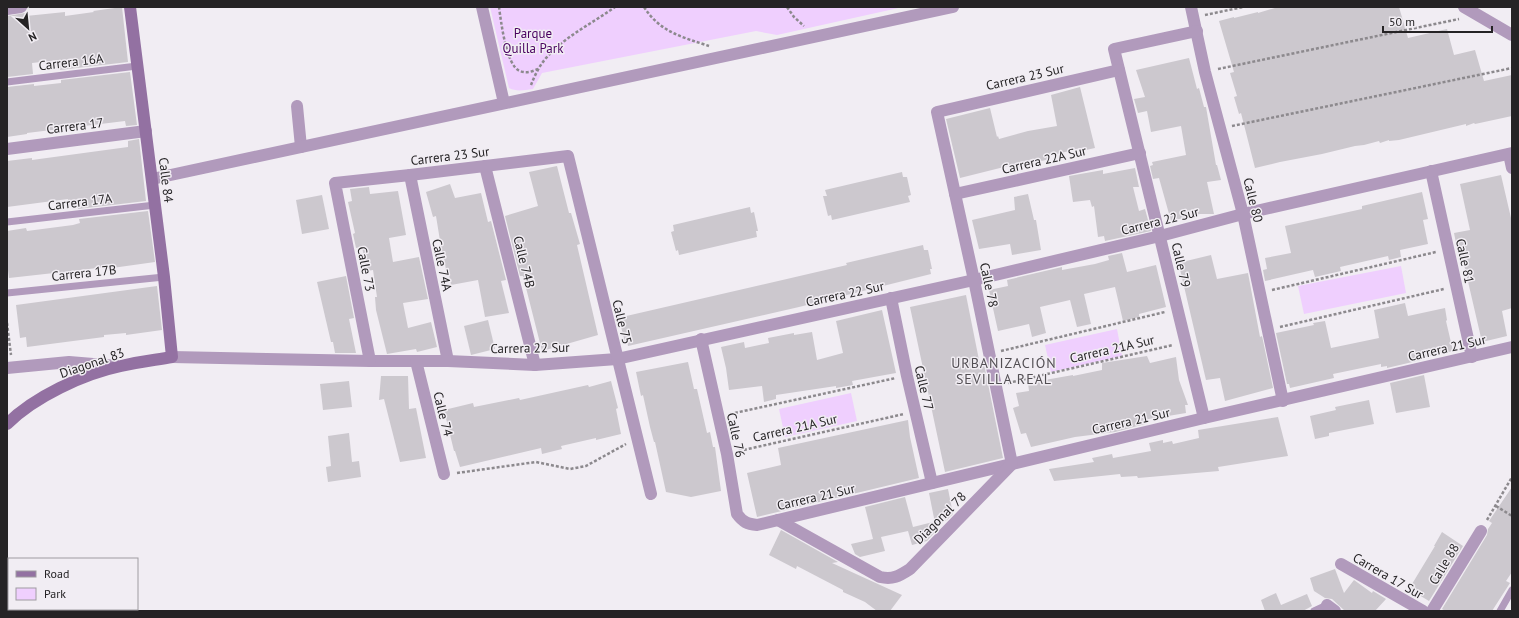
<svg xmlns="http://www.w3.org/2000/svg" width="1519" height="618" font-family="'PT Sans',sans-serif">
	<rect width="100%" height="100%" fill="#f1edf3"/>
	<g fill="#efcffe">
		<path d="M490 7H903L777 35 756 31 542 73 533 89C524 90 517 92 509 88Z"/>
		<path d="M1401 266 1406 293 1304 314 1298 286Z"/>
		<path d="M1117 329 1122 356 1051 372 1045 345Z"/>
		<path d="M851 393 857 421 785 437 779 409Z"/>
	</g>
	<g fill="#ccc8ce">
		<path d="M122 7 128 62 60 70 58 60 32 63 33 74 7 77V16L25 13 26 16 65 12V16L94 12 93 11Z"/>
		<path d="M1278 7H1399L1408 38 1447 29 1454 55 1475 50 1484 81 1512 75V116L1475 124 1474 123 1466 126V124L1399 140 1389 141V140L1380 143 1379 141 1364 145 1355 146 1322 154 1280 162 1255 168 1241 113 1239 114 1234 97 1237 96 1230 73 1234 72 1219 21 1234 17V18L1258 12V13Z"/>
		<path d="M1189 58 1197 89 1199 88 1204 107H1206L1216 165H1217L1221 180 1207 182 1214 214H1200L1171 221 1159 178 1153 179 1150 166 1153 165 1152 162 1186 155 1181 126 1151 132 1147 111 1138 113 1134 99 1145 97 1136 70Z"/>
		<path d="M130 72 137 125 126 126 125 121 27 133V134L7 137V87L34 84V86L61 83V80Z"/>
		<path d="M1080 87 1095 148 1081 151 1080 148 1050 156V159L1037 162 1036 159 960 178 946 119 990 108 997 137 998 136 999 139 1028 131 1057 126 1051 95Z"/>
		<path d="M139 139 146 201 78 209 76 200 68 201V199L7 207V161L32 158V160L128 147V141Z"/>
		<path d="M557 166 569 213H571L580 244 577 245 598 335 542 351 523 276H520L505 216 538 206 529 172Z"/>
		<path d="M1135 168 1139 187H1133L1139 211 1145 209 1151 231 1105 241 1104 236 1098 237 1094 206 1092 207 1090 200 1073 202 1069 176 1103 170V174Z"/>
		<path d="M902 172 903 177H907L911 195 908 196 910 202 832 220 831 215 828 216 823 196H827L825 190Z"/>
		<path d="M1501 175 1511 218H1512V308L1502 311 1507 336 1482 342 1460 247 1457 248 1454 233 1470 230 1460 184Z"/>
		<path d="M450 184 455 198 481 193 488 222 491 221 506 280 501 281 509 313 485 317 478 280 451 285 448 269 446 270 444 258 443 259 436 216 433 217 426 192Z"/>
		<path d="M369 187 370 194 398 191 406 235 389 238 393 262 419 257 428 299 403 303 408 328 431 322 437 347 417 352 416 349 387 354 376 310 375 297H377L373 270 367 271 362 247 356 248 353 234 355 233 348 202 352 201 350 189Z"/>
		<path d="M1422 192 1428 219 1423 220 1428 244 1400 250 1401 257 1389 260 1388 256 1340 267 1341 271 1315 277 1313 270 1265 281 1263 270 1267 269 1265 258 1291 253 1285 226 1362 209V206Z"/>
		<path d="M1028 194 1034 220H1036L1041 250 1012 255 1010 244 979 249 972 220 1015 210 1014 197Z"/>
		<path d="M322 195 329 229 302 234 296 200Z"/>
		<path d="M750 207 751 213 754 212 758 231H756L757 237 679 255 678 250 676 251 671 232 674 231 673 225Z"/>
		<path d="M148 211 155 262 105 269V267L81 270 9 278 7 263V231L26 228 27 231 73 225 80 223 79 219Z"/>
		<path d="M923 245 924 250H928L932 269H930L931 274 799 307 628 346 627 341 625 342 620 323 623 322 622 317 847 265 846 263Z"/>
		<path d="M1122 253 1127 272 1156 265 1166 307 1139 314V317L1123 321 1115 287 1084 294 1091 324 1077 327 1070 300 1040 307 1046 333 1032 337 1029 324 998 331 989 290 1008 286 1007 280 1062 267V270L1095 264 1109 260 1108 256Z"/>
		<path d="M1211 255 1217 279 1248 273 1260 337 1262 336 1273 388 1225 401 1220 378 1206 380 1179 265 1182 264V262Z"/>
		<path d="M346 276 354 318 349 319 356 353H335L333 342H331L317 282Z"/>
		<path d="M157 286 162 330 126 335V333L104 335V337L27 347 26 337 20 338 16 305Z"/>
		<path d="M966 295 980 365 984 364 1003 458 945 472 910 307Z"/>
		<path d="M1405 303 1408 316 1445 308 1447 320 1446 321 1453 351 1421 358V360L1387 368V366L1381 367V364L1333 374 1334 378 1290 388 1289 384H1287L1276 333 1314 325 1313 323 1325 321 1331 348 1379 338 1374 310Z"/>
		<path d="M882 310 896 373 852 381 853 385 836 388V386L776 395V399L764 402 762 386 729 390 726 368 721 347 744 342 745 348 769 343 768 338 794 333V335L812 332 817 360 843 353 836 321Z"/>
		<path d="M488 320 495 349 471 355 464 326Z"/>
		<path d="M1147 356 1150 363 1176 357 1179 380 1188 405H1185L1186 413 1168 416V415L1144 420 1145 424 1115 432 1075 437 1031 447 1026 433 1021 434 1013 408 1019 406 1016 393 1029 391 1028 383 1073 375V376L1102 370V363Z"/>
		<path d="M688 362 694 389H697L707 433 710 432 713 447H715L721 491 691 497 666 492 655 442H654L650 427 643 395 641 396 636 372Z"/>
		<path d="M1424 375 1430 407 1396 413 1390 383Z"/>
		<path d="M381 376H408L409 409 416 408 426 458 400 462 384 399 379 400Z"/>
		<path d="M349 381 352 407 323 410 320 384Z"/>
		<path d="M611 381 618 408 616 409 621 434 596 440V438L561 446 562 449 542 454 541 448 460 467 455 451H454L444 410 473 403 474 407 519 398 520 400 588 385 589 387Z"/>
		<path d="M1369 400 1374 424 1329 433V436L1315 439 1310 416 1336 410 1335 407Z"/>
		<path d="M1278 417 1288 456 1218 467 1219 471 1138 478 1137 476 1121 477 1120 474 1054 481 1049 469 1094 462 1092 458 1112 454 1113 458 1151 451 1149 443 1163 440V443L1172 441 1173 444 1199 438 1198 430Z"/>
		<path d="M908 420 910 437 919 478 757 517 747 473 781 465 778 448Z"/>
		<path d="M349 433 352 462 359 461 361 477 328 482 326 467 331 466 328 436Z"/>
		<path d="M1512 487V572L1506 581 1510 583 1492 611H1445L1442 609 1487 535 1488 529 1492 523 1489 521Z"/>
		<path d="M948 489 953 514 947 520 935 523 929 493Z"/>
		<path d="M905 497 913 527 933 522 935 532 927 541 912 545 908 531 881 537 885 551 860 557 855 554 851 544 873 539 865 507Z"/>
		<path d="M781 530 838 562 832 563 902 595 890 611H877L865 602 843 592V590L797 566 796 569 769 555Z"/>
		<path d="M1442 532 1463 546 1429 601 1409 589 1435 546H1434Z"/>
		<path d="M1335 569 1344 593 1354 580 1372 593 1373 591 1386 599 1375 611H1345L1332 599 1325 598 1314 591 1310 578Z"/>
		<path d="M1276 593 1281 605 1307 594 1312 606 1303 611H1265L1261 600Z"/>
	</g>
	<g fill="none" stroke-linecap="round" stroke-linejoin="round">
		<g stroke="#8c898d" stroke-width="2.5" stroke-dasharray="3 2" stroke-linecap="butt">
			<path d="M499 7C501 21 506 66 520 71 527 74 533 71 538 69"/>
			<path d="M644 7C660 32 682 37 709 46"/>
			<path d="M787 7 794 17 804 26"/>
			<path d="M1205 15 1243 7"/>
			<path d="M1218 69 1459 19"/>
			<path d="M531 85C535 75 540 64 548 56 567 35 593 23 615 7"/>
			<path d="M1232 126 1512 68"/>
			<path d="M1272 290 1436 252"/>
			<path d="M7 323 11 355"/>
			<path d="M1280 327 1444 289"/>
			<path d="M1001 351 1165 312"/>
			<path d="M1008 383 1173 345"/>
			<path d="M730 414 896 378"/>
			<path d="M739 451 904 414"/>
			<path d="M457 473 536 462 570 469 586 466 626 444"/>
			<path d="M1496 506 1512 516"/>
			<path d="M1487 520 1512 477"/>
		</g>
		<g stroke="#b19abc" stroke-width="7">
			<path d="M7 82 137 66"/>
			<path d="M7 222 155 205"/>
			<path d="M7 293 164 277"/>
			<path d="M1314 611 1327 605"/>
			<path d="M1500 611 1512 590"/>
		</g>
		<g stroke="#b19abc" stroke-width="12">
			<path d="M482 7 504 103"/>
			<path d="M1191 7 1205 72 1243 214 1283 401"/>
			<path d="M1464 7 1512 35"/>
			<path d="M7 9 21 7"/>
			<path d="M1197 31 1114 49 1204 418"/>
			<path d="M297 106 301 147"/>
			<path d="M7 149 146 131"/>
			<path d="M1509 154 1512 168"/>
			<path d="M485 166 535 365"/>
			<path d="M1431 171 1472 357"/>
			<path d="M410 175 448 361"/>
			<path d="M152 179 953 7"/>
			<path d="M955 194 1140 153"/>
			<path d="M891 298 907 376 932 483"/>
			<path d="M701 339 727 454 737 514C743 522 747 524 757 525L1204 418 1512 347"/>
			<path d="M172 357 370 361H448L535 365 617 359 974 280 1160 236 1243 214 1512 153"/>
			<path d="M370 361 335 183 410 175 568 156 651 494"/>
			<path d="M416 361 444 474"/>
			<path d="M7 368 69 362 117 366"/>
			<path d="M778 520 880 577C893 580 899 576 910 569L1012 464 974 280 937 112 1119 70"/>
			<path d="M1341 564 1423 611"/>
			<path d="M1327 605 1335 611"/>
			<path d="M1432 611 1481 531"/>
		</g>
		<path stroke="#9371a2" stroke-width="12" d="M7 424C34 397 83 374 121 366 138 362 155 360 172 357L164 277 130 7"/>
	</g>
	<g text-anchor="middle" dominant-baseline="central" stroke-width="3" stroke-linejoin="round" paint-order="stroke">
		<g font-size="13" fill="#490060" stroke="#f1edf3">
			<text x="533" y="33">Parque<tspan x="533" dy="15">Quilla Park</tspan></text>
		</g>
		<g font-size="13" fill="#252325" stroke="#f1edf3">
			<text transform="translate(71 62) rotate(-7)">Carrera 16A</text>
			<text transform="translate(1025 77) rotate(-13)">Carrera 23 Sur</text>
			<text transform="translate(75 126) rotate(-7)">Carrera 17</text>
			<text transform="translate(450 156) rotate(-7)">Carrera 23 Sur</text>
			<text transform="translate(1044 160) rotate(-13)">Carrera 22A Sur</text>
			<text transform="translate(166 180) rotate(83)">Calle 84</text>
			<text transform="translate(1253 200) rotate(76)">Calle 80</text>
			<text transform="translate(80 202) rotate(-7)">Carrera 17A</text>
			<text transform="translate(1160 221) rotate(-14)">Carrera 22 Sur</text>
			<text transform="translate(1465 261) rotate(78)">Calle 81</text>
			<text transform="translate(524 262) rotate(76)">Calle 74B</text>
			<text transform="translate(442 265) rotate(78)">Calle 74A</text>
			<text transform="translate(1181 265) rotate(77)">Calle 79</text>
			<text transform="translate(366 269) rotate(79)">Calle 73</text>
			<text transform="translate(84 273) rotate(-6)">Carrera 17B</text>
			<text transform="translate(989 285) rotate(78)">Calle 78</text>
			<text transform="translate(845 294) rotate(-12)">Carrera 22 Sur</text>
			<text transform="translate(622 322) rotate(76)">Calle 75</text>
			<text transform="translate(530 348) rotate(-1)">Carrera 22 Sur</text>
			<text transform="translate(1447 348) rotate(-13)">Carrera 21 Sur</text>
			<text transform="translate(1112 349) rotate(-13)">Carrera 21A Sur</text>
			<text transform="translate(92 363) rotate(-19)">Diagonal 83</text>
			<text transform="translate(924 388) rotate(77)">Calle 77</text>
			<text transform="translate(443 414) rotate(76)">Calle 74</text>
			<text transform="translate(1131 421) rotate(-13)">Carrera 21 Sur</text>
			<text transform="translate(795 428) rotate(-13)">Carrera 21A Sur</text>
			<text transform="translate(736 435) rotate(78)">Calle 76</text>
			<text transform="translate(816 497) rotate(-13)">Carrera 21 Sur</text>
			<text transform="translate(940 518) rotate(-45)">Diagonal 78</text>
			<text transform="translate(1444 564) rotate(-59)">Calle 88</text>
			<text transform="translate(1388 576) rotate(30)">Carrera 17 Sur</text>
		</g>
		<g font-size="14" letter-spacing="1" fill="#524e53" stroke="#f1edf3">
			<text x="1004" y="363">URBANIZACIÓN<tspan x="1004" dy="16">SEVILLA REAL</tspan></text>
		</g>
	</g>
	<rect width="1519" height="618" fill="none" stroke="#252325" stroke-width="16"/>
	<rect x="8" y="558" width="130" height="52" fill="#f1edf3" stroke="#9f9ca1"/>
	<rect x="16" y="571" width="20" height="6" fill="#9371a2" stroke="#9f9ca1"/>
	<text x="44" y="578" font-size="12" fill="#252325">Road</text>
	<rect x="16" y="588" width="20" height="12" fill="#efcffe" stroke="#9f9ca1"/>
	<text x="44" y="598" font-size="12" fill="#252325">Park</text>
	<g transform="translate(28 28) rotate(153)" stroke="#f1edf3" stroke-width="3" paint-order="stroke">
	<path d="M0-3L7 15L0 10L-7 15Z" fill="#252325"/>
	<text y="-6" font-size="11" font-weight="bold" text-anchor="middle" fill="#252325">N</text>
	</g>
	<path d="M1383 26v6h109v-6" fill="none" stroke="#252325" stroke-width="2"/>
	<text x="1389" y="26" font-size="12" fill="#252325" stroke="#f1edf3" stroke-width="3" paint-order="stroke">50 m</text>
</svg>
